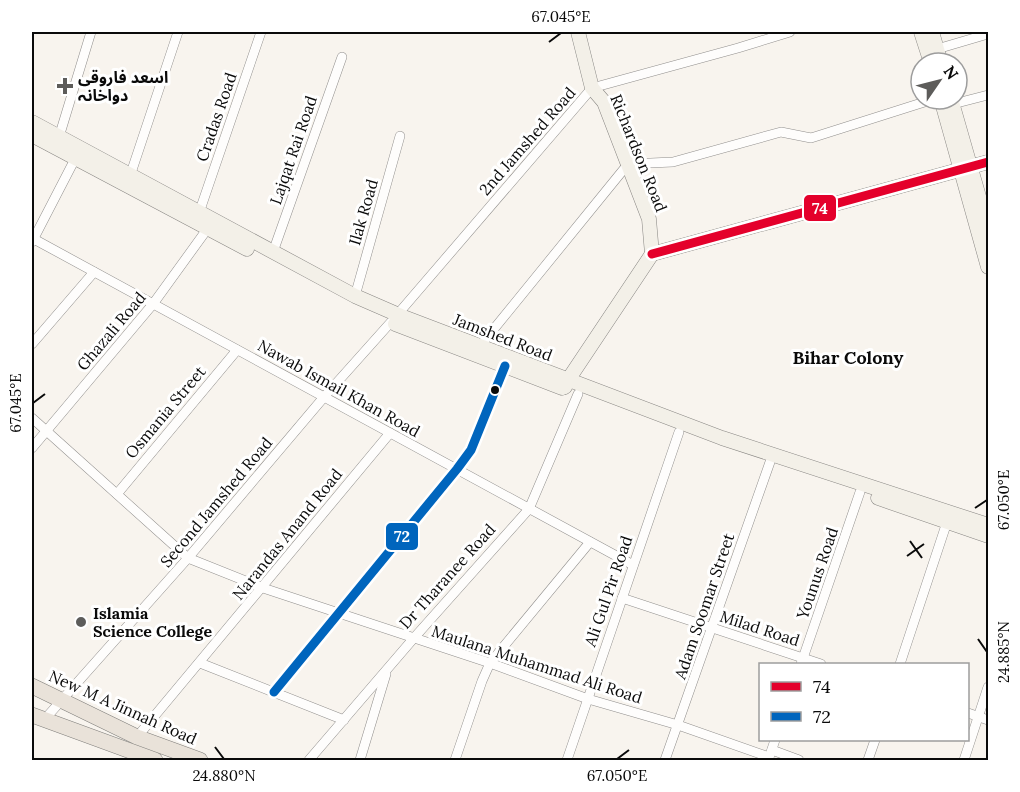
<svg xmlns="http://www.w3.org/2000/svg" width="1020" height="792" font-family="Lora,'Noto Sans Arabic',serif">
	<rect width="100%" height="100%" fill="#f8f4ee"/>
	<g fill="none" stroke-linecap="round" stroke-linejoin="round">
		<g stroke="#918f8d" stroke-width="10">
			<g id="street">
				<path d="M937 49 988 34"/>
				<path d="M953 104 988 95"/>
				<path d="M59 137 91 32"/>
				<path d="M130 176 178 32"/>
				<path d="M199 213 261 32"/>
				<path d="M32 238 633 565"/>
				<path d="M32 242 75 159"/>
				<path d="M273 252 342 57"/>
				<path d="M355 296 400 136"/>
				<path d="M397 315 592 88 738 48 790 32"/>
				<path d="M32 344 94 272"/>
				<path d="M480 346 628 164 673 162 781 132 811 138 934 99"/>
				<path d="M32 418 188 558 263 588 490 663 588 699 678 725 769 757"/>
				<path d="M32 448 153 304 208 228"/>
				<path d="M117 494 237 350"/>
				<path d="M622 598 821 664"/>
				<path d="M200 663 344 720"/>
				<path d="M801 664 860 492"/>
				<path d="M900 664 947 522"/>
				<path d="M274 692 457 469 471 450 505 366"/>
				<path d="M968 713 988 720"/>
				<path d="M44 720 188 558 324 397 391 322"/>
				<path d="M137 737 390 433"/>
				<path d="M772 750 799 760"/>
				<path d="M770 755 775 740"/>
				<path d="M309 760 413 639 529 509 578 394"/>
				<path d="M360 760 386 674"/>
				<path d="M455 760 482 681 490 663 590 542"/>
				<path d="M567 760 679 432"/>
				<path d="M665 760 770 462"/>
				<path d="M868 760 875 740"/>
				<path d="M964 760 988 687"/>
			</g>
		</g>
		<g stroke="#888683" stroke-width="15">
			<g id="secondary">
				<path d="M578 32 592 88 604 102 649 219 652 254"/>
				<path d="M921 32 931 63"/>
				<path d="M932 32 941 63"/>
				<path d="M941 99 988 267"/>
				<path d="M951 99 988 228"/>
				<path d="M32 122 355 296 401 316 722 438 988 525"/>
				<path d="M32 135 247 249"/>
				<path d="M652 254 988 162"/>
				<path d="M395 324 562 388"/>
				<path d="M565 387 568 380 652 254"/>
				<path d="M878 498 988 536"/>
			</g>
		</g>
		<g stroke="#7e7d7a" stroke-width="16">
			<g id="primary">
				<path d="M32 686 137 737 200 760"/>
				<path d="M32 715 155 760"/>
			</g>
		</g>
		<use href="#street" stroke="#fefdfc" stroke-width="9"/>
		<use href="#secondary" stroke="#f3f0e8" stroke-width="14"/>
		<use href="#primary" stroke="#e9e2d9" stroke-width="15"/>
		<g stroke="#fff" stroke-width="14">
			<path id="bus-1" d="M652 254 988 162"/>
		</g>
		<g stroke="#fff" stroke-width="14">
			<path id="bus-2" d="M274 692 457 469 471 450 505 366"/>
		</g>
		<use href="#bus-1" stroke="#e4002b" stroke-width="9"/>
		<use href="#bus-2" stroke="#0065bd" stroke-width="9"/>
	</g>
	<path fill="none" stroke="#0a0a0a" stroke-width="2" d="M549 42 561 33M33 403 45 394M975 508 987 500M910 541 922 558M907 556 924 544M978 639 987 652M215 747 224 759M617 759 629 750"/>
	<g fill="#5d5c5a" stroke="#fff" stroke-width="2">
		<path d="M62 77h6v6h6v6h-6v6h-6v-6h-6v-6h6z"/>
		<circle cx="81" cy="622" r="6"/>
	</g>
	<circle fill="#0a0a0a" stroke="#fff" stroke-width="2" cx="495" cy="390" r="5"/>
	<g text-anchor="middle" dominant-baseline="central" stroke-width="6" stroke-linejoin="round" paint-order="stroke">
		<g font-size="16" font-weight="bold" fill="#0a0a0a" stroke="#fff" text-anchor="start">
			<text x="78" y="77">اسعد فاروقی<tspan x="78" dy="18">دواخانہ</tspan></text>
			<text x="93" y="613">Islamia<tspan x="93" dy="18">Science College</tspan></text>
		</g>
		<g font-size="16" fill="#0a0a0a" stroke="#fff">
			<text transform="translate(216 117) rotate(-71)">Cradas Road</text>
			<text transform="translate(527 141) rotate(-49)">2nd Jamshed Road</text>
			<text transform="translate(293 150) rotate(-71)">Lajqat Rai Road</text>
			<text transform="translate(639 153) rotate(68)">Richardson Road</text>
			<text transform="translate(363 212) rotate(-74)">Ilak Road</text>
			<text transform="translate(111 331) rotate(-50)">Ghazali Road</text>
			<text transform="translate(503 337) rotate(21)">Jamshed Road</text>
			<text transform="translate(339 388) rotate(29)">Nawab Ismail Khan Road</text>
			<text transform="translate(165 412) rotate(-50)">Osmania Street</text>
			<text transform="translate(216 502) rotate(-50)">Second Jamshed Road</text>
			<text transform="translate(287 534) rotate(-51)">Narandas Anand Road</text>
			<text transform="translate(817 573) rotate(-71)">Younus Road</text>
			<text transform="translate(447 576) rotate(-48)">Dr Tharanee Road</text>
			<text transform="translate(608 591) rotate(-71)">Ali Gul Pir Road</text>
			<text transform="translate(704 606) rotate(-71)">Adam Soomar Street</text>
			<text transform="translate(760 628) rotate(18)">Milad Road</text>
			<text transform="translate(537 664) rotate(18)">Maulana Muhammad Ali Road</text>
			<text transform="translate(123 707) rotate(24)">New M A Jinnah Road</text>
		</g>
		<g font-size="18" font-weight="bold" fill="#0a0a0a" stroke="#fff">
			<text x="848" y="357">Bihar Colony</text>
		</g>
	</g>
	<g stroke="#fff" stroke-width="2">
		<rect x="803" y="194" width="34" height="28" rx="6" fill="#e4002b"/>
		<rect x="385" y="522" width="34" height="29" rx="6" fill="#0065bd"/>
	</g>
	<g font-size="16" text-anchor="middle" font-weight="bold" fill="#fff">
		<text x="820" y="214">74</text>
		<text x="402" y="542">72</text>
	</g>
	<rect width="1020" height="792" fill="none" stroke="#ffffff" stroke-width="66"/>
	<rect x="759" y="663" width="210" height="78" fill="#ffffff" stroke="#9d9d9d" stroke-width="1.5"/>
	<rect x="771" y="682" width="30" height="9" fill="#e4002b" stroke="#9d9d9d" stroke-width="1.5"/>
	<text x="813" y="693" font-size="18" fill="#0a0a0a">74</text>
	<rect x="771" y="712" width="30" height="9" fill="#0065bd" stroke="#9d9d9d" stroke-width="1.5"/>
	<text x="813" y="723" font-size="18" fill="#0a0a0a">72</text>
	<g transform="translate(939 81) rotate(55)"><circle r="28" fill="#ffffff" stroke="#9d9d9d" stroke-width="1.5"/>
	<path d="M0-4.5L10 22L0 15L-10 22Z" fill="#5d5c5a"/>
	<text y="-9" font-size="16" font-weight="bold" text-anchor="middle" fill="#0a0a0a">N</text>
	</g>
	<rect x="33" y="33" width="954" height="726" fill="none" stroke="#0a0a0a" stroke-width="2"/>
	<g font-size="15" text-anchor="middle" fill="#0a0a0a">
		<text x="561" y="22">67.045°E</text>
		<text transform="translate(16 403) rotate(-90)" y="5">67.045°E</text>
		<text transform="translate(1004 500) rotate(-90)" y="5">67.050°E</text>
		<text transform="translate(1004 652) rotate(-90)" y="5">24.885°N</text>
		<text x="224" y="781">24.880°N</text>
		<text x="617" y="781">67.050°E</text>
	</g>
</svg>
